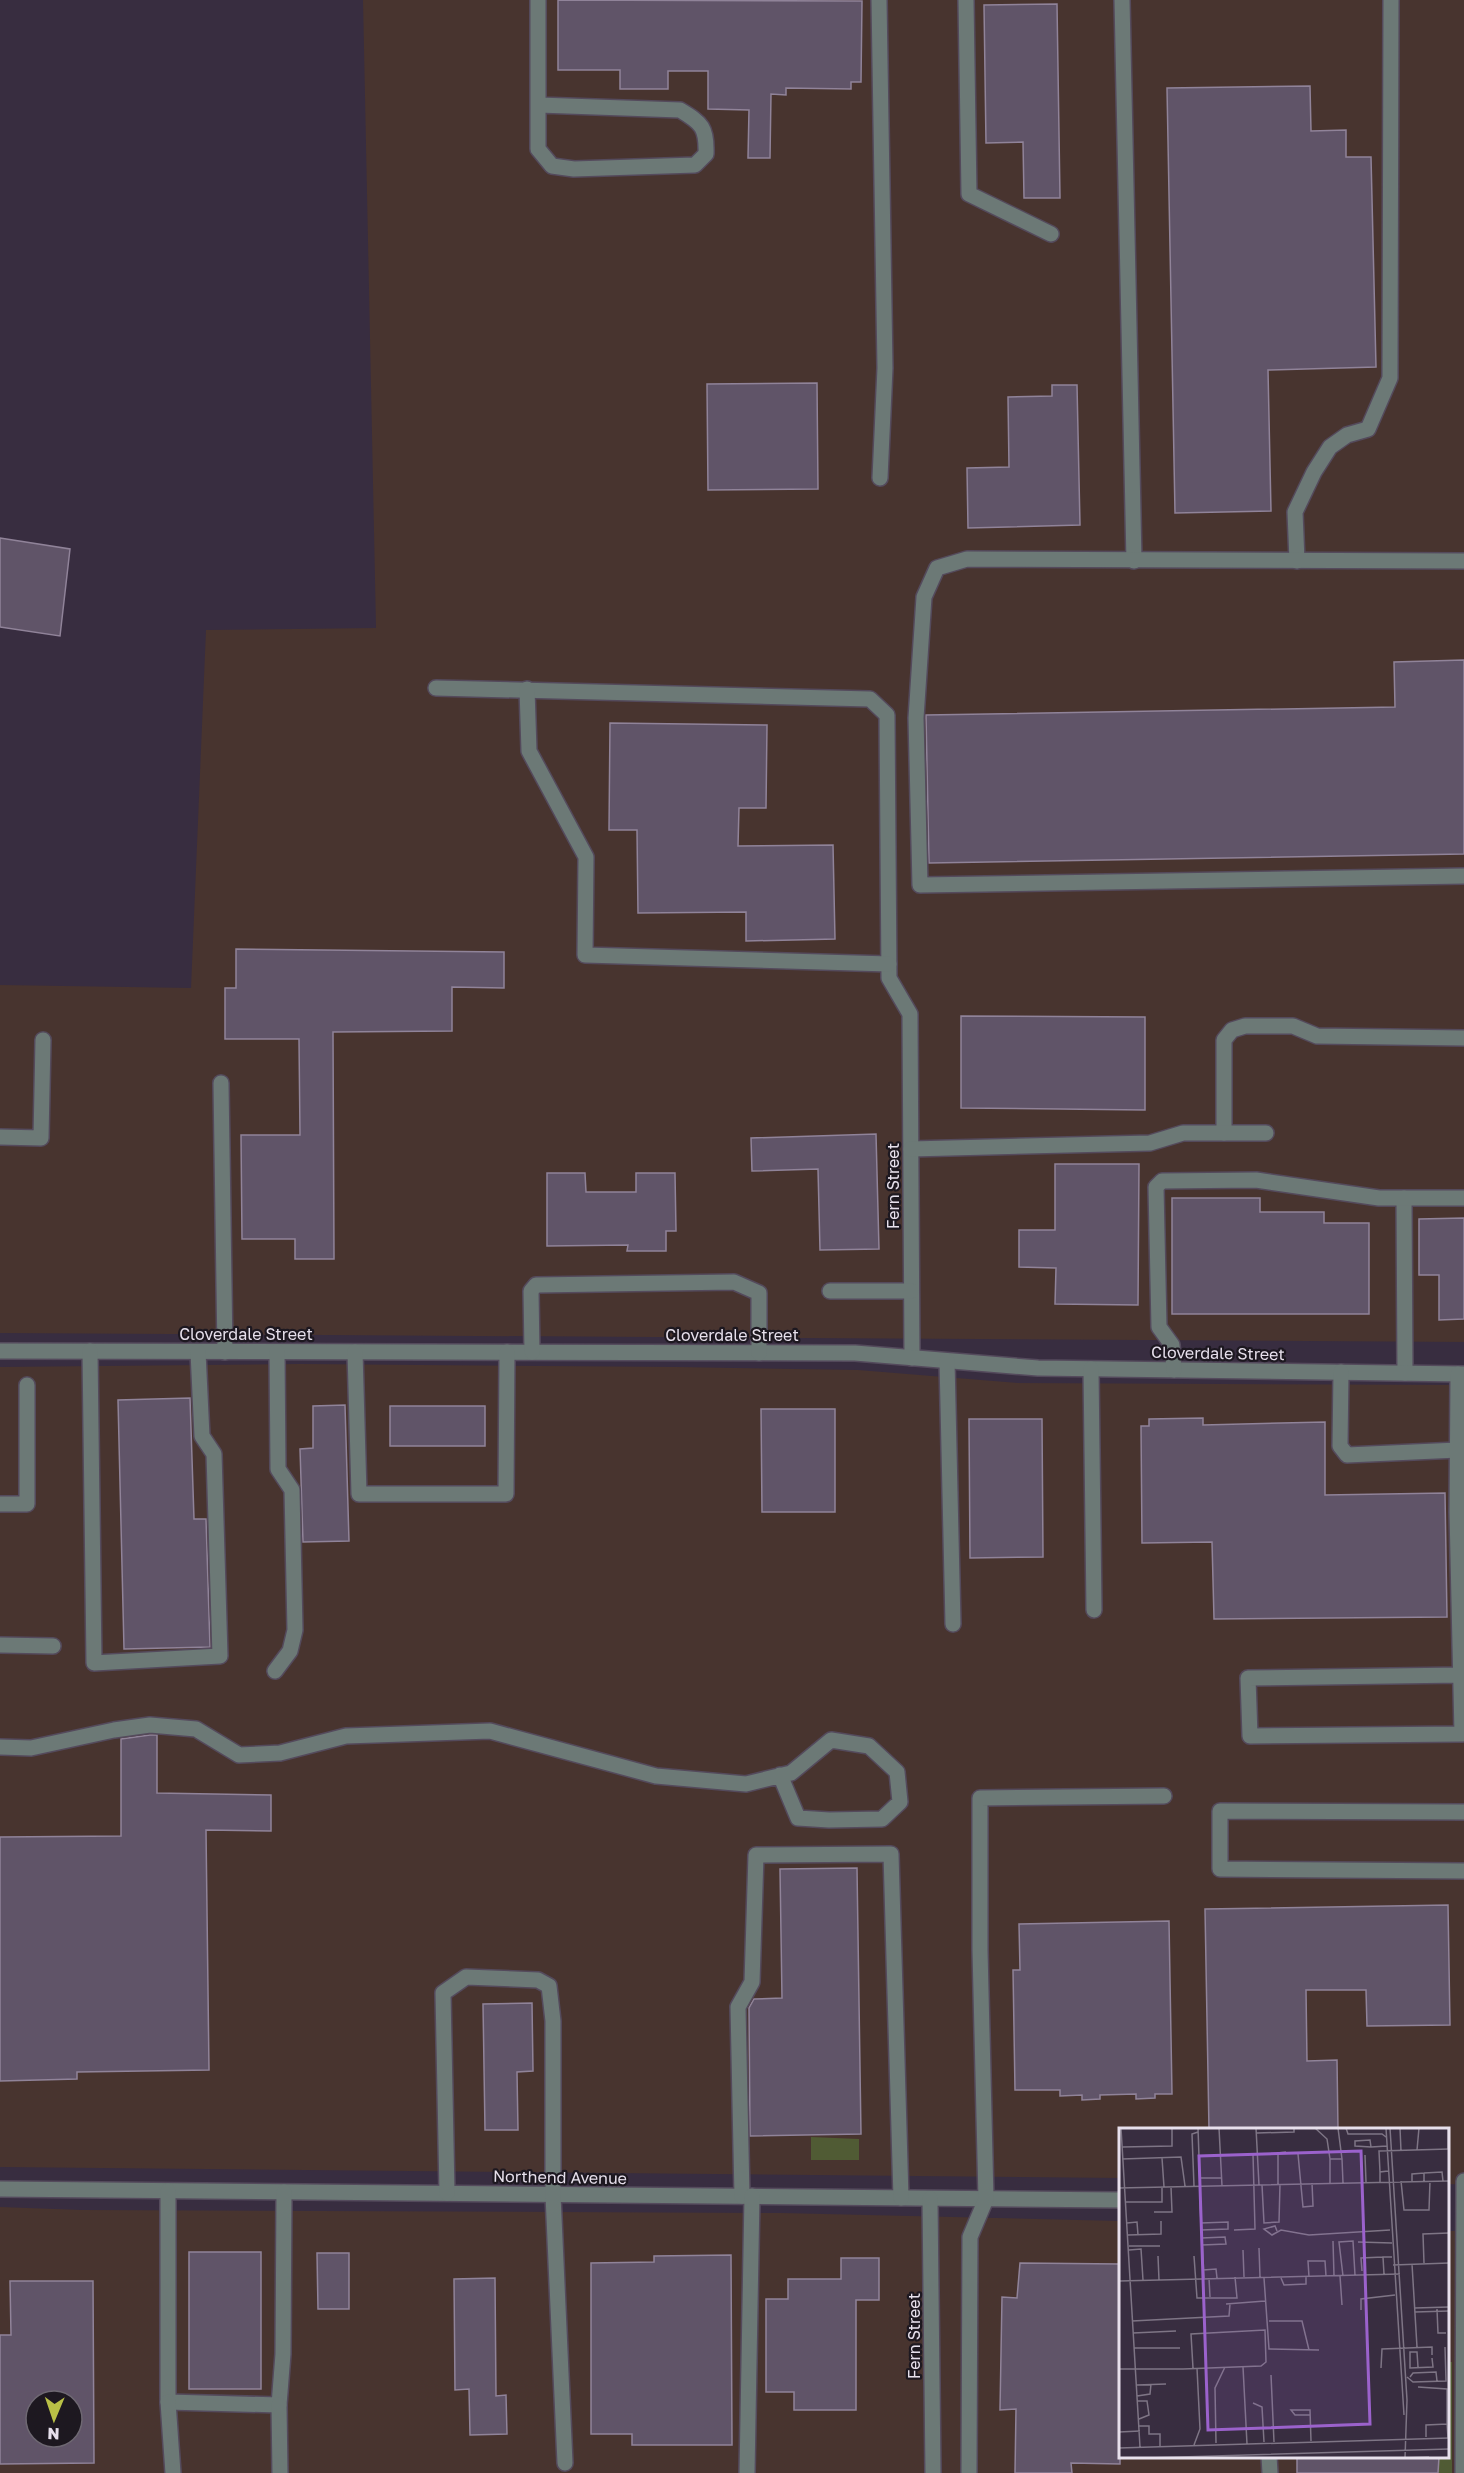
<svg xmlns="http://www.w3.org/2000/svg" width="1464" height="2473" font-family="'Golos Text',sans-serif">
	<rect width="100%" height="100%" fill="#382d40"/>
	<g fill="#48342f" fill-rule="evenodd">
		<path d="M363 0H1464V1342L0 1333V985L191 988 206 630 376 628Z"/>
		<path d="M300 1364 677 1367 858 1370 1018 1383 1464 1385V2185L1448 2184V2130H1120V2178L0 2167V1367Z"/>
		<path d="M0 2207 82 2210 781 2213 1120 2221V2456H1448V2231H1464V2473H0ZM36 2401H72V2437H36Z"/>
	</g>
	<g fill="#505b34">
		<path d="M811 2137 859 2139V2160H811Z"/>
		<path d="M1448 2362H1452V2473H1438L1439 2457 1448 2456Z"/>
	</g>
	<g fill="#605468" stroke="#908399" stroke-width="1.5" fill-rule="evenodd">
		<path d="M558 0 862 1 861 82H851V89L786 88V95L771 94 770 158H748L749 110 708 109V71H668V89H620V70H558Z"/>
		<path d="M1057 4 1060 198H1024L1023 142 986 143 984 5Z"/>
		<path d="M1310 86 1311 131 1346 130V157H1371L1376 367 1268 370 1271 511 1175 513 1167 88Z"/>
		<path d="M817 383 818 489 708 490 707 384Z"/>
		<path d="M1052 385H1077L1080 525 968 528 967 468 1009 467 1008 397 1052 396Z"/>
		<path d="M0 538 70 549 60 636 0 627Z"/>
		<path d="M1464 660V854L929 863 926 715 1395 707 1394 662Z"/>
		<path d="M610 723 767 725 766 808H739L738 846 833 845 835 939 746 941V912L638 913 637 830H609Z"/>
		<path d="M236 949 504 952V988L452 987V1031L333 1032 334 1259H295V1239H242L241 1135H300L299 1039H225V988H236Z"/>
		<path d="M961 1016 1145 1017V1110L961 1108Z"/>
		<path d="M876 1134 879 1249 820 1250 818 1169 752 1171 751 1138Z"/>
		<path d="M1055 1164H1139L1138 1305 1055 1304 1056 1268 1019 1267V1230H1055Z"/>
		<path d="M547 1173H585L586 1192H636V1173H675L676 1231H666V1251H627L628 1245 547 1246Z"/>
		<path d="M1172 1198H1260V1212H1324V1223H1369V1314H1172Z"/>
		<path d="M1464 1218V1319L1439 1320V1275H1419V1219Z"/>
		<path d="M190 1398 194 1519H206L210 1647 124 1649 118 1400Z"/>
		<path d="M345 1405 349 1541 303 1542 300 1449 313 1448V1406Z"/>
		<rect x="390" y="1406" width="95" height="40"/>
		<path d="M761 1409H835V1512H762Z"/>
		<path d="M1203 1418V1425L1325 1422V1495L1445 1493 1447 1617 1214 1619 1212 1542 1142 1543 1141 1426H1149V1419Z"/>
		<path d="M969 1419H1042L1043 1557 970 1558Z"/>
		<path d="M150 1735H157V1793L271 1795V1831L206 1830 209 2070 77 2072V2079L0 2081V1837L121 1836V1739Z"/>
		<path d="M857 1868 861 2134 750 2136 749 2008 754 1999 782 1998 780 1869Z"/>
		<path d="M1448 1905 1450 2025 1367 2026 1366 1990H1306L1307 2061 1337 2060 1338 2130H1209L1205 1909Z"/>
		<path d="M1169 1921 1172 2094H1155V2098L1136 2099V2094L1100 2095V2099L1082 2100V2095L1060 2096V2090H1015L1013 1970H1020L1019 1924Z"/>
		<path d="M532 2003 533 2071 517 2072 518 2130H485L483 2004Z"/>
		<rect x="189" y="2252" width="72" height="137"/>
		<path d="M317 2253H349V2309H318Z"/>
		<path d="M731 2255 732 2445H632V2434H591V2263L654 2262V2256Z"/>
		<path d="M841 2258H879V2300H856V2410H794V2392H766V2299H788V2279H841Z"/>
		<path d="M1020 2263 1120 2264V2464L1071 2463 1072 2473H1015L1016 2409 1000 2410 1002 2297 1017 2298Z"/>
		<path d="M495 2278 496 2396 506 2395 507 2434 470 2435 469 2389 455 2390 454 2279Z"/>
		<path d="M10 2281H93L94 2463 0 2464V2335H11ZM36 2401H72V2437H36Z"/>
		<path d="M1297 2457H1439L1438 2473H1297Z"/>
	</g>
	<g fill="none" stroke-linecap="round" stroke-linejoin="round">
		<g stroke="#544a5c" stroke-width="18">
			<g id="minor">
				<path d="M538 0V149L552 166 574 169 695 165 706 154C707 128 702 123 680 110L539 105"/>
				<path d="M879 0 885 368 880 478"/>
				<path d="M966 0 969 194 1051 234"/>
				<path d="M1122 0 1134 561"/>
				<path d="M1297 561 1295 512 1314 472 1330 447 1347 435 1368 429 1390 378 1391 0"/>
				<path d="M1464 561 967 559 937 568 924 597 916 718 920 885 1464 876"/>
				<path d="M436 688 870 699 887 715 889 978 910 1014 912 1358"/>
				<path d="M527 689 529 751 586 857 585 955 889 964"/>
				<path d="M221 1083 225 1352"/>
				<path d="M1224 1133V1040L1232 1030 1245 1026H1293L1317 1036 1464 1038"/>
				<path d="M0 1137 41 1138 43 1040"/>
				<path d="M911 1149 1150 1143 1183 1133H1266"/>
				<path d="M1404 1198 1405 1373"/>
				<path d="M830 1291H911"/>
				<path d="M0 1351 855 1353 1038 1368 1464 1374"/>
				<path d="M90 1351 94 1663 220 1656 214 1454 202 1436 198 1352"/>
				<path d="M355 1352 359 1494H506L507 1352"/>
				<path d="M532 1352 531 1291 536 1285 734 1282 759 1293V1353"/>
				<path d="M947 1361 953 1624"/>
				<path d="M1091 1369 1094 1610"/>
				<path d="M1174 1370 1172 1345 1159 1327 1156 1187 1162 1181 1256 1180 1379 1198H1464"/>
				<path d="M1341 1372 1340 1446 1347 1455 1458 1450"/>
				<path d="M1458 1374 1457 1512 1462 1734 1250 1736 1248 1678 1460 1675"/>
				<path d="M0 1504H27V1385"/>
				<path d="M0 1645 53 1646"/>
				<path d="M275 1671 290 1651 295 1630 292 1490 278 1469 277 1352"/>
				<path d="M0 1747 31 1748 114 1730 150 1725 196 1729 239 1755 280 1753 346 1736 490 1731 656 1776 746 1784 791 1773 831 1740 869 1746 897 1772 900 1802 882 1819 829 1820 798 1818 780 1775"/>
				<path d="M1464 1812 1220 1811V1869L1464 1871"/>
				<path d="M0 2189 1120 2200"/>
				<path d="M168 2191V2402L279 2405 283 2354 284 2192"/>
				<path d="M447 2193 443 1993 466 1977 538 1980 549 1986 553 2021V2195L565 2463"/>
				<path d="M742 2196 738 2007 752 1982 756 1855 891 1854 901 2198"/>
				<path d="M930 2199 933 2473"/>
				<path d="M168 2402 173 2473"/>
				<path d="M279 2405 280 2473"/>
				<path d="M1269 2456 1270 2473"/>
				<path d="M747 2473 752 2196"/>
				<path d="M969 2473 970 2237 986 2199 980 1950V1798L1164 1796"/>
				<path d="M1463 2473 1464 2181"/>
			</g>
		</g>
		<use href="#minor" stroke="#6c7976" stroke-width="15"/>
	</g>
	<g text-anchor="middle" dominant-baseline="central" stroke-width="4.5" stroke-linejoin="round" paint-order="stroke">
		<g font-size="16" fill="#e7e0ec" stroke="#1d1820">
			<text transform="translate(893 1186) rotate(-90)">Fern Street</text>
			<text x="246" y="1334">Cloverdale Street</text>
			<text x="732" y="1335">Cloverdale Street</text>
			<text transform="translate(1218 1353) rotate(1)">Cloverdale Street</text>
			<text transform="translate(560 2177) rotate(1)">Northend Avenue</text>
			<text transform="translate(914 2336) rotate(-90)">Fern Street</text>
		</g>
	</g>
	<g transform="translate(1119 2128)">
		<rect width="330" height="330" fill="#382d40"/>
		<path fill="none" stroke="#7e7585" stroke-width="1.5" d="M2 0 21 319M79 0 81 58V75L82 95V102L109 101V94L82 95M100 0 103 58M137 0 140 57M196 0 208 11 211 31M219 0 223 31M227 0 229 6H263L267 9M267 0 285 287M271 0 288 272 286 330M281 0 282 23M329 0V21M138 5 175 4V0M3 19 53 18V0M252 19 251 12 236 13V18L252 19 268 18M298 22 300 0M179 26 184 79 194 78 193 55M246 27 247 54M43 30 45 59M3 31 62 29 66 58M261 44 260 23 330 21M305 45 323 44 324 53M80 50H103M282 53 285 82H310L311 53M293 53V46L305 45V53M261 54V44L269 43M211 55V31H223L224 55M159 56V25L167 24M143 57 145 95 160 94 161 56M75 58 73 6 79 4M0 60 330 53M7 74H43V59M35 84H53L52 59M8 95 18 94 19 107M115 102 136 101 134 26M158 103 156 98 145 101 153 107 162 102 190 107 271 102M9 107 42 106V93M214 113 215 148M239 114 273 115M83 117 107 116 106 109 83 110 85 150M10 118H41M140 120 141 149M10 122 22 121 24 152M124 122 125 149M39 128 40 152M75 128 78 170H118L116 149M305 135 304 106 330 105M293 136 298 219M274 137 330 135M84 142 97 141 98 150M243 143 242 130 264 129M265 146 264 129H273M221 148 223 177M224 148 220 114 234 113 236 147M190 149 189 133H206L207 148M90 150 91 169M145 150 150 221 200 222M162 150 165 157 187 156V149M0 153 281 146M107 176 146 173M296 180 330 179M318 181 319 205H327M242 182V171L276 167M296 184 330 183M13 193 110 188 111 176M150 193H183L190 222M14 205 57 203M15 220H61M124 239 128 316M299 239 298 224H291V240L314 239 313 230M262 240 263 221 313 219V227M0 241H64L142 238 147 234 146 202 72 206 74 240M152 247 155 314M288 249 294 254 327 253 326 219M291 249 294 245 317 244 318 253M18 257 47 256M299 259 328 261V296M18 268 31 266 32 256M18 273H28L30 287 20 291M134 275 143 279 145 314M191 287H176L172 282H191L192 313M20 298H30V306H41V318M0 304 21 303M307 309V297L328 296 329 310M97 315 96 260 106 239M75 317 81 301 78 240M0 320 330 310M28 330 330 321M284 330 310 329"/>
		<path fill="#9b62cc" fill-opacity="0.15" stroke="#9b62cc" stroke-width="3" d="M242 23 251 296 89 302 80 28Z"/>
		<rect width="330" height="330" fill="none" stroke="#e7e0ec" stroke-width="3"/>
	</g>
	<g transform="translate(54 2419) rotate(182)"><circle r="28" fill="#1d1820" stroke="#6e6872" stroke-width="1.5"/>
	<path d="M0-4.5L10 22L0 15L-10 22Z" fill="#b9c046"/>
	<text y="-9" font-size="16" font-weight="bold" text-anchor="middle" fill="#e7e0ec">N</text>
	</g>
</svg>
